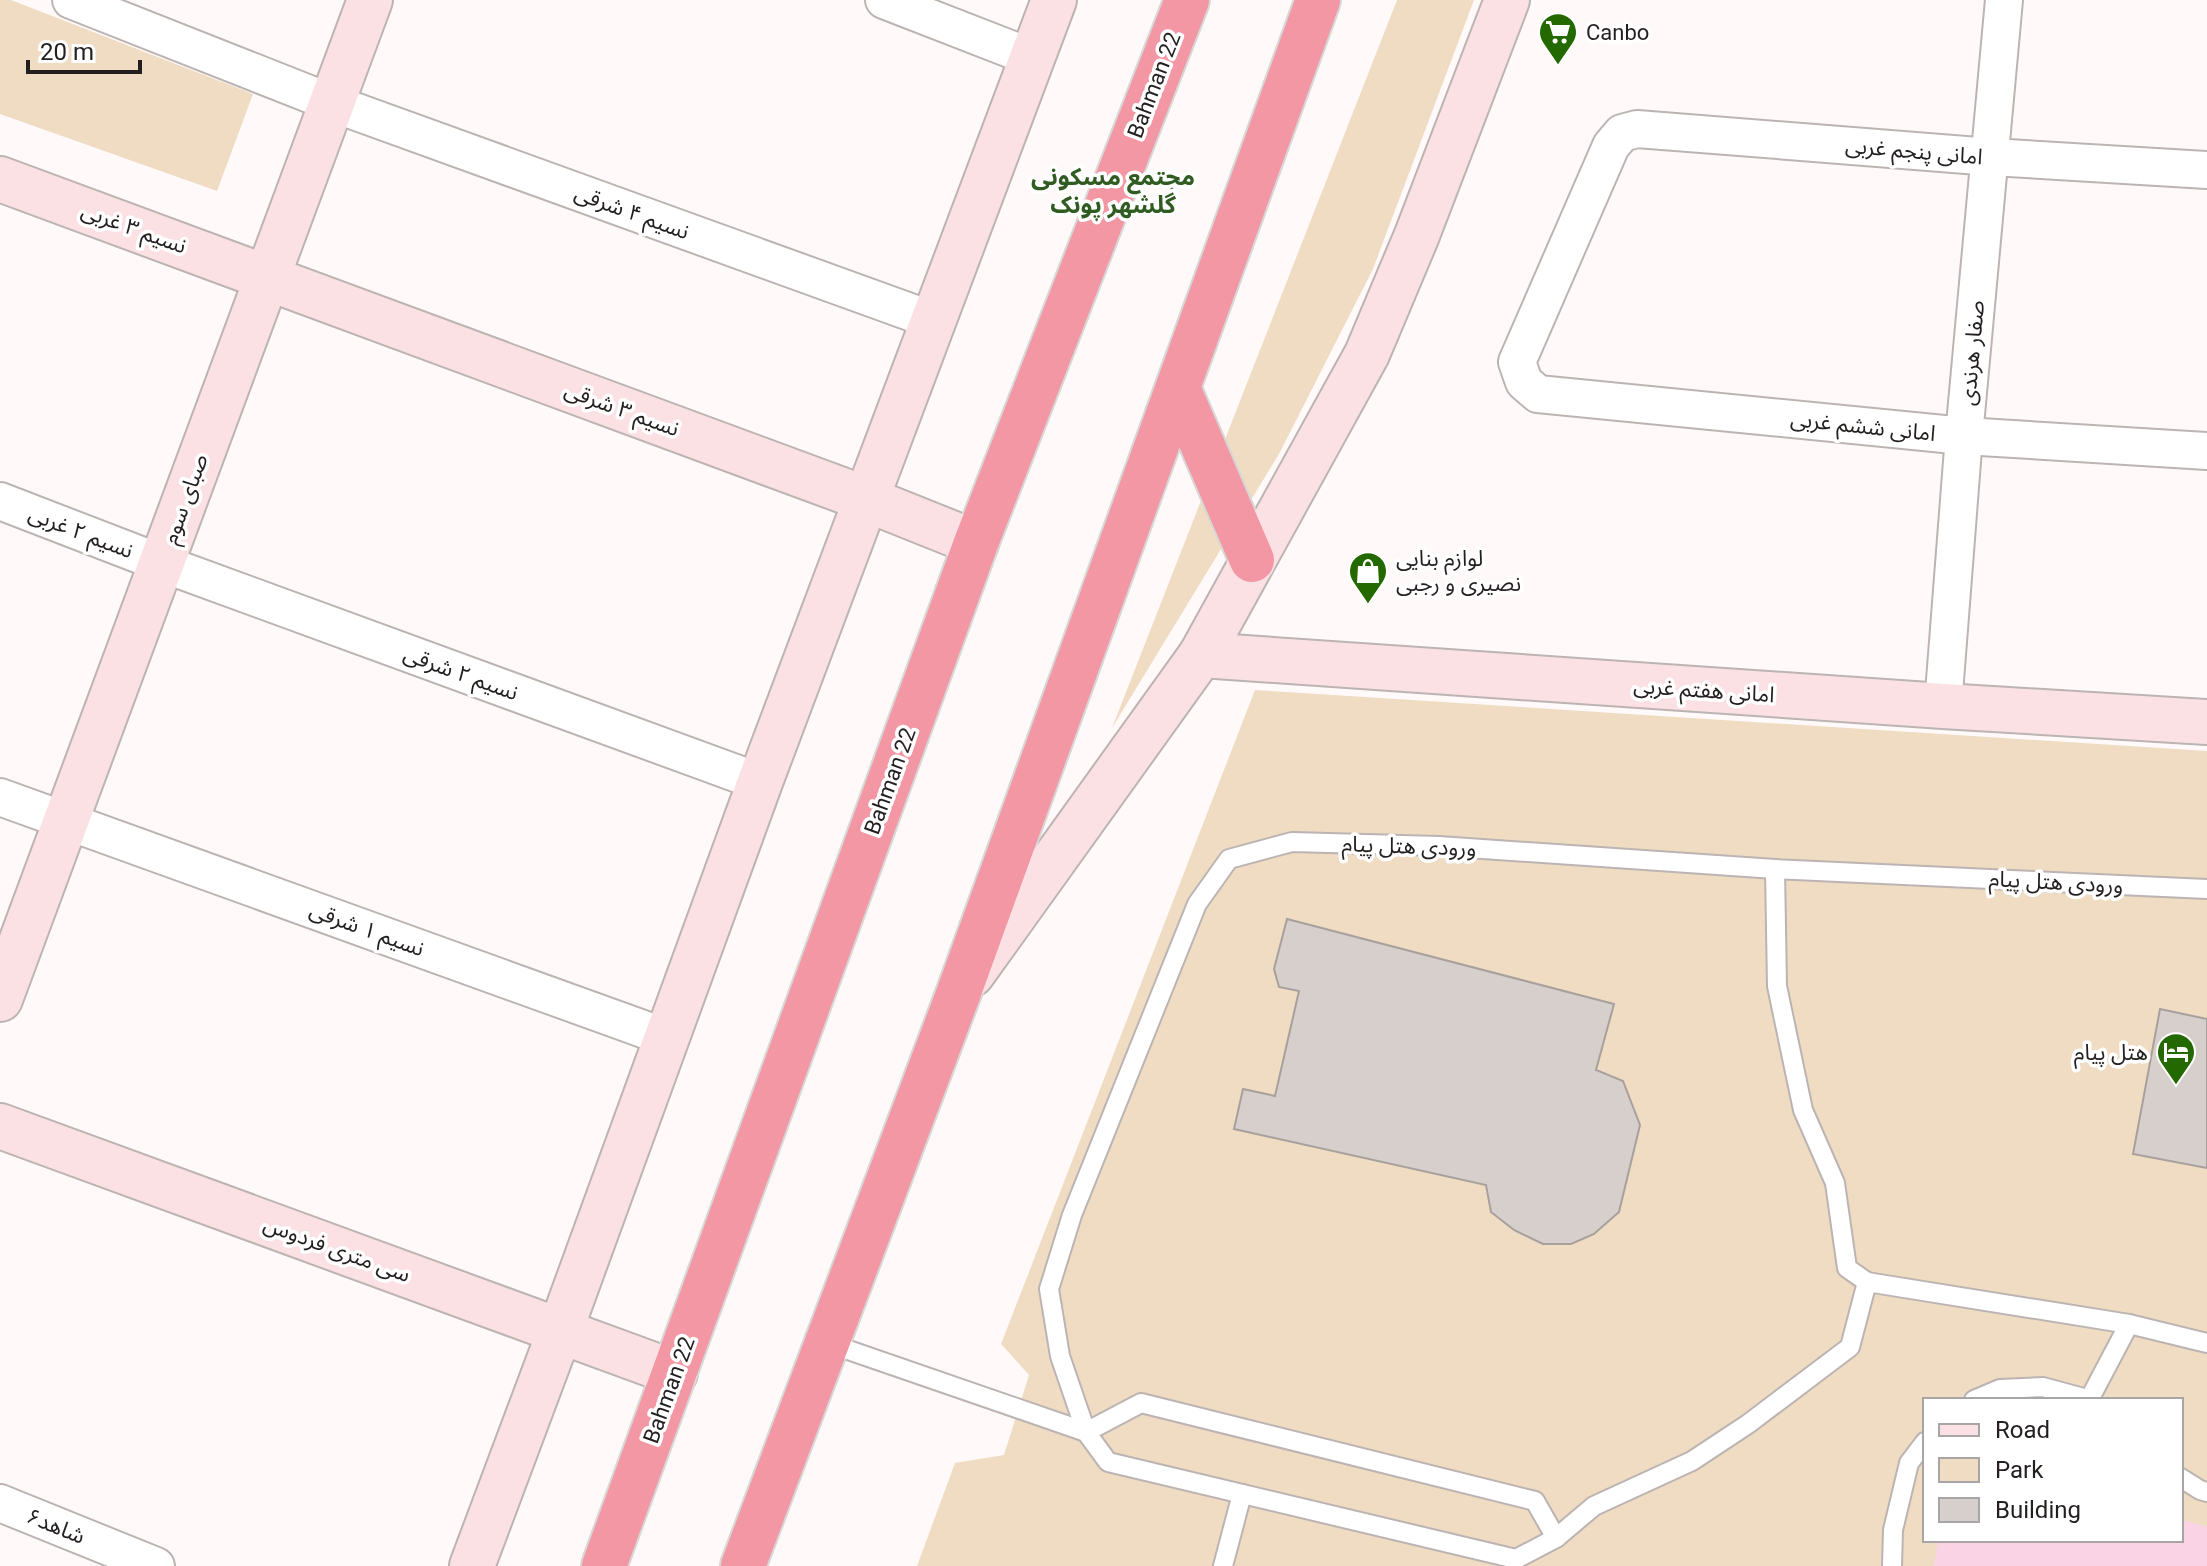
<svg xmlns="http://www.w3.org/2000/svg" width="2207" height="1566" font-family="Roboto,'Noto Sans Arabic',sans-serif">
	<rect width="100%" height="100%" fill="#fffaf9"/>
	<g fill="#efdcc2" fill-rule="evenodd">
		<path d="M0 0H11L253 94 217 191 0 114Z"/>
		<path d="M1397 0H1474L1373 269 1279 454 1112 728Z"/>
		<path d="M1255 690 2207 751V1566H917L955 1463 1004 1455 1029 1375 1001 1344ZM1925 1400H2181V1540H1925Z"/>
	</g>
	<path fill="#fad3e4" d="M2181 1519 2207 1527V1566H1934L1938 1540H2181Z"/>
	<g fill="#d6cfcb" stroke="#a7a09c" stroke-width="2">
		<path d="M1287 919 1614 1004 1596 1070 1623 1081 1640 1125 1619 1212 1594 1234 1571 1244H1543L1514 1230 1491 1212 1486 1185 1234 1129 1243 1089 1275 1096 1299 991 1279 987 1274 969Z"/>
		<path d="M2160 1009 2207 1019V1168L2133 1154Z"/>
	</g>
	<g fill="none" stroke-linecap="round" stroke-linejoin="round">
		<g stroke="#bcb4b2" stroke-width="22">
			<g id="lane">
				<path d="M1775 869 1777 986 1803 1110 1835 1183 1847 1268 1867 1282"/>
				<path d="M828 1343 1086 1432 1108 1462 1516 1559 1556 1538 1594 1506 1692 1461 1748 1424 1850 1347 1867 1282 2129 1324 2207 1343"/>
				<path d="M2090 1398 2129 1324"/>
				<path d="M1974 1400 2000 1389 2043 1387 2091 1400"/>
				<path d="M1086 1432 1060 1356 1049 1289 1072 1215 1197 904 1229 859 1292 842 1439 846 1775 869 2207 889"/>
				<path d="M1086 1432 1141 1403 1535 1501 1556 1538"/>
				<path d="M2181 1478 2200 1490 2207 1492"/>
				<path d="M1223 1566 1242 1494"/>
				<path d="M1892 1566 1893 1530 1909 1463 1925 1442"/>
			</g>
		</g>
		<g stroke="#bcb4b2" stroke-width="40">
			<g id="street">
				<path d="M71 0 332 103 932 320"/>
				<path d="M884 0 1033 58"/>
				<path d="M2207 170 1991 157 1637 129 1622 133 1611 146 1517 362 1524 382 1538 394 1964 436 2207 451"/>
				<path d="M0 501 161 563 760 782"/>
				<path d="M1943 706 1964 436 2004 0"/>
				<path d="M0 797 668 1038"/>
				<path d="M0 1503 156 1566"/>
			</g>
		</g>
		<g stroke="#bcb4b2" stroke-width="48">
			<g id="secondary">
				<path d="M0 179 866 499 976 543"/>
				<path d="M1201 655 1943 706 2207 722"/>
				<path d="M972 974 1201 655 1367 354 1417 235 1507 0"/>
				<path d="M0 999 370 0"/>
				<path d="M0 1126 675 1373"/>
				<path d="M472 1566 560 1331 760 782 1054 0"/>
			</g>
		</g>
		<g stroke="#d7d7d6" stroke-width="48">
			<g id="highway">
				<path d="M1178 388 1252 560"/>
				<path d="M604 1566 976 543 1187 0"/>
				<path d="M743 1566 959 992 1318 0"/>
			</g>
		</g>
		<use href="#lane" stroke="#fff" stroke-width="18"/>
		<use href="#street" stroke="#fff" stroke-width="36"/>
		<use href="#secondary" stroke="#fbe0e4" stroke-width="44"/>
		<use href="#highway" stroke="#f397a4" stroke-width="44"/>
	</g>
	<defs>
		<g id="supermarket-pin" transform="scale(2)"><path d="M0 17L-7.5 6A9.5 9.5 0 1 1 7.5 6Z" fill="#236900" stroke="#fff"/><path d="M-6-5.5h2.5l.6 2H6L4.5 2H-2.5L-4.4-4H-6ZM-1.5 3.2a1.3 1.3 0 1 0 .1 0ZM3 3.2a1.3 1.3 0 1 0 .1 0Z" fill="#fff"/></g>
		<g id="shop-pin" transform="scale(2)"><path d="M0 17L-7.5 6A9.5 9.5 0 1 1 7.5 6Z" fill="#236900" stroke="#fff"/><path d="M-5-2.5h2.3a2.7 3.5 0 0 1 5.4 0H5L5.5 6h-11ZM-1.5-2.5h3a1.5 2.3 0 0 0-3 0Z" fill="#fff"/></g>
		<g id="hotel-pin" transform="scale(2)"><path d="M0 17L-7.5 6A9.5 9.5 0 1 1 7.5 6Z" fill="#236900" stroke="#fff"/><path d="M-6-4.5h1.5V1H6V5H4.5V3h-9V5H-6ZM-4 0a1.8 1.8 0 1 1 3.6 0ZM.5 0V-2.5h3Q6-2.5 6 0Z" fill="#fff"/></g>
	</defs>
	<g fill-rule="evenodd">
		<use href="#supermarket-pin" x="1558" y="32"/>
		<use href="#shop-pin" x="1368" y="571"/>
		<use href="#hotel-pin" x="2176" y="1052"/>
	</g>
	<g text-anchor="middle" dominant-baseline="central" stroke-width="7" stroke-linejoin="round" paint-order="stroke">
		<g font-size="22" fill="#221f1e" stroke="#fff" text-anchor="start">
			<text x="1586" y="32">Canbo</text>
			<text x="1396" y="558">لوازم بنایی<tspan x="1396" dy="25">نصیری و رجبی</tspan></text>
			<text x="2148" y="1052" text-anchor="end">هتل پیام</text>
		</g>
		<g font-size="22" fill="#221f1e" stroke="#fff">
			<text transform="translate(1154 85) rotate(-69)">Bahman 22</text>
			<text transform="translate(1914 151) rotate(5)">امانی پنجم غربی</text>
			<text transform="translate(632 212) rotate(20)">نسیم ۴ شرقی</text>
			<text transform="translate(134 228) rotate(20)">نسیم ۳ غربی</text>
			<text transform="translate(1972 353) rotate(-85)">صفار هرندی</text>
			<text transform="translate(622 409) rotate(20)">نسیم ۳ شرقی</text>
			<text transform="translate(1863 426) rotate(6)">امانی ششم غربی</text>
			<text transform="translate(185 499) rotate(-70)">صبای سوم</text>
			<text transform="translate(81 532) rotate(21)">نسیم ۲ غربی</text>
			<text transform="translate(461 673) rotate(20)">نسیم ۲ شرقی</text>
			<text transform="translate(1704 690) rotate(4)">امانی هفتم غربی</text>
			<text transform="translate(890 781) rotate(-70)">Bahman 22</text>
			<text transform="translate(1409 846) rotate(2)">ورودی هتل پیام</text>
			<text transform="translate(2056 882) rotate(3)">ورودی هتل پیام</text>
			<text transform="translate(367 929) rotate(20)">نسیم ۱ شرقی</text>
			<text transform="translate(337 1249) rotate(20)">سی متری فردوس</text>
			<text transform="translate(669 1390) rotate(-70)">Bahman 22</text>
			<text transform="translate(56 1526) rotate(22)">شاهد۶</text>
		</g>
		<g font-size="24" font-weight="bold" fill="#305c22" stroke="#fff">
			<text x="1113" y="177">مجتمع مسکونی<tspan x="1113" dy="28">گلشهر پونک</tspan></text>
		</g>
	</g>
	<rect x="1923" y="1398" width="260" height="144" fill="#ffffff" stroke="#a7a5a5" stroke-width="2"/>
	<rect x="1939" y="1424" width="40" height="12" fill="#fbe0e4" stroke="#a7a5a5" stroke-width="2"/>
	<text x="1995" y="1438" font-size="24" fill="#221f1e">Road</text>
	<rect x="1939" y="1458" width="40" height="24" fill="#efdcc2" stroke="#a7a5a5" stroke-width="2"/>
	<text x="1995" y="1478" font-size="24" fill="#221f1e">Park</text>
	<rect x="1939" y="1498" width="40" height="24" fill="#d6cfcb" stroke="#a7a5a5" stroke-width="2"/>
	<text x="1995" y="1518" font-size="24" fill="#221f1e">Building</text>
	<path d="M28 60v12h112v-12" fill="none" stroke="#221f1e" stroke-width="4"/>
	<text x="40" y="60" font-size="24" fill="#221f1e" stroke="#ffffff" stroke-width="6" paint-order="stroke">20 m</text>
</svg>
